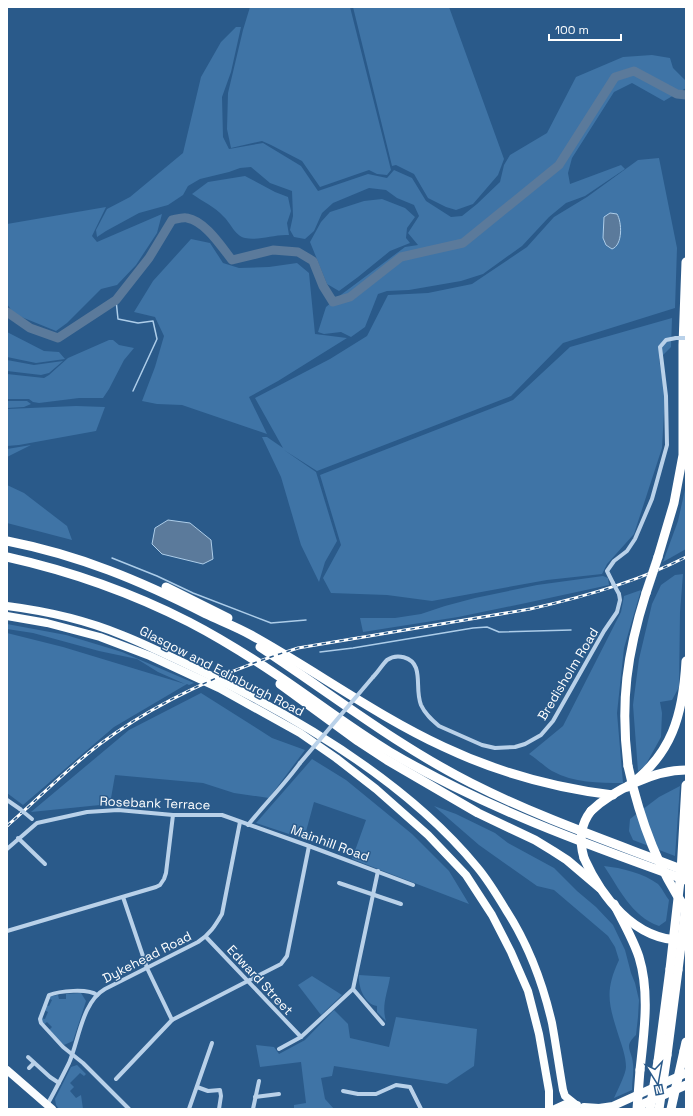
<svg xmlns="http://www.w3.org/2000/svg" width="693" height="1116" font-family="'Space Grotesk',sans-serif">
	<rect width="100%" height="100%" fill="#2a5a8a"/>
	<g fill="#3f74a6">
		<path d="M250 7H350L391 170 387 175 377 174 369 170 320 187 302 161 271 145 262 141 231 148 227 129 228 93 243 30Z"/>
		<path d="M353 7H449L504 159 498 175 473 204 456 210 446 207 428 198 414 174 396 165 392 166Z"/>
		<path d="M236 27H241L231 72 222 97 223 137 229 149 263 143 301 166 318 191 368 174 387 178 394 170 412 178 426 201 451 217 462 216 477 204 500 182 504 165 510 155 547 133 576 77 623 57 652 55 670 58 673 68 685 80 686 88 664 101 632 83 614 92 572 158 568 173 570 184 621 165 625 169 585 196 566 203 549 217 522 246 483 274 461 281 409 290 387 291 378 294 365 327 351 337 341 332 324 334 318 332 326 307 338 297 405 247 418 245 408 233 419 216 414 205 397 198 386 190 369 188 333 203 322 213 314 231 305 239 294 237 290 230 293 216 292 191 270 183 251 167 240 168 229 172 200 179 188 186 183 195 168 205 139 213 106 231 97 237 96 230 107 209 130 197 183 153 201 77 221 42Z"/>
		<path d="M659 158 677 248 675 308 563 343 511 396 317 471 284 450 316 472 337 541 325 562 319 582 301 545 281 477 262 437H267L283 448 255 398 330 359 367 336 388 295 428 293 472 284 527 247 554 217 587 197 638 160Z"/>
		<path d="M245 176 275 192 288 197 291 211 287 223 289 235C274 234 259 241 245 238 235 236 230 222 223 216 215 207 202 201 192 194L208 182Z"/>
		<path d="M382 199 405 208 415 217 407 228 406 238 410 243 390 251 358 277 339 291 327 284 310 242 321 222 330 212 364 201Z"/>
		<path d="M106 207 92 236 97 242 162 214 157 233 136 265 117 285 101 289 67 323 56 331 14 314 7 304V224Z"/>
		<path d="M191 239 210 243 223 263 239 268 269 267 297 263 309 273 315 334 347 338 278 381 249 397 267 434 182 405 157 404 142 401 155 367 164 336 155 317 134 312 153 281Z"/>
		<path d="M672 318 671 347 659 359 665 395 662 448 634 534 607 564 602 574 547 580 432 601 387 595 331 593 323 578 341 545 320 475 513 400 570 347Z"/>
		<path d="M7 332 44 351 59 352 65 359 36 363 7 357Z"/>
		<path d="M109 340H113L119 345 134 348 124 360 109 389 103 398H79L39 403 33 402 29 399H7V374L44 378 49 375 68 358Z"/>
		<path d="M7 360 34 365 63 361 49 373 41 375 7 371Z"/>
		<path d="M7 401H27L31 404 24 407 7 408Z"/>
		<path d="M76 406 105 407 96 431 19 445 7 446V409Z"/>
		<path d="M31 445 7 457V449Z"/>
		<path d="M7 485 24 493 67 526 72 540 7 523Z"/>
		<path d="M686 485V549L663 562 678 521Z"/>
		<path d="M683 574 680 612 679 687 672 700 660 702 662 713 661 737 645 766 638 771 633 705 639 659 652 604 661 585 675 575Z"/>
		<path d="M603 576 608 578 609 585 526 603 458 617 363 632 360 618H395L421 614 445 606 475 598 537 585Z"/>
		<path d="M641 590 624 648 617 713 623 783C598 783 574 783 552 771 544 766 537 759 529 754L563 726 621 612 624 596Z"/>
		<path d="M7 624 66 635 122 652 194 683 189 685 187 684 114 727 23 805 7 793V633L63 647 185 684 158 672 137 659 99 651 33 633 7 629Z"/>
		<path d="M201 693 272 738 305 750 269 798 234 793 203 783 115 775 110 804 31 812 129 730Z"/>
		<path d="M312 759 346 780 412 834 449 871 469 904 352 859 366 820 314 802 304 839 256 823Z"/>
		<path d="M680 786 675 856 633 840 629 831 630 819 659 797Z"/>
		<path d="M434 806 456 814 495 833 508 843 554 868 577 891 596 907 613 925 625 950 631 973 635 983 639 1000 638 1017 636 1035C623 1047 632 1050 633 1064 634 1072 632 1081 632 1090L614 1098C617 1091 626 1074 626 1067 626 1057 622 1046 619 1037 609 1005 604 992 619 960L615 947 608 936 554 890 537 886 479 845Z"/>
		<path d="M604 866C622 868 643 873 658 884 662 888 665 895 669 900L666 921 659 926C631 916 619 888 604 866Z"/>
		<path d="M359 975 390 977C388 991 381 1006 386 1021L377 1012V1006C364 1004 358 986 359 975Z"/>
		<path d="M312 976 342 995 321 1015 298 985Z"/>
		<path d="M81 993 86 1001 73 1041 64 1045 49 1030 52 1027 47 1022 43 1025 41 1018 45 1019 48 1012 44 1010 45 1005 49 1006 52 1000 48 998 49 996 58 995 59 999H66V994Z"/>
		<path d="M334 1010 348 1024 350 1038 389 1047 396 1017 477 1029 474 1066 447 1084 334 1066 332 1076 321 1078 325 1099 334 1109H294V1105L306 1103 301 1062 260 1067 256 1045 274 1047 279 1054 305 1040Z"/>
		<path d="M77 1065 86 1074 84 1076 80 1073 70 1083 74 1087 70 1091 76 1098 81 1095 83 1109H59L56 1105 55 1099 71 1067Z"/>
	</g>
	<g fill="#5b7a9b" stroke="#adcde9">
		<path d="M610 213 617 214C622 222 623 245 612 249L606 245 603 238 604 217Z"/>
		<path d="M168 520 190 523 211 540 213 559 203 564 162 554 152 544 155 528Z"/>
	</g>
	<g fill="none" stroke-linecap="round" stroke-linejoin="round">
		<g stroke="#adcde9" stroke-width="1.5">
			<path d="M116 300 118 319 138 323 153 321 157 339 133 391"/>
			<path d="M112 558 157 576 193 593 271 623 306 620"/>
			<path d="M320 652 353 648 473 628 487 627 499 632 571 630"/>
		</g>
		<path stroke="#5b7a9b" stroke-width="9" d="M7 312 30 328 58 338 116 300 149 258 172 220C177 219 183 217 187 218 205 221 221 246 232 260L273 250 298 252 313 261 323 286 333 302 350 297 401 257 463 243 559 165 615 77 634 71 677 94 686 95"/>
		<g stroke="#b9d1e9" stroke-width="4">
			<path d="M613 583 607 571 614 561 627 551 635 539 652 499 667 445 666 396 660 347 666 340 676 338"/>
			<path d="M373 677C378 672 382 665 387 660 397 653 412 657 416 668 420 680 416 692 421 705 425 714 432 720 439 726L482 745 495 748 515 747 525 744 541 735 553 721 604 631 617 612 620 600 619 594"/>
			<path d="M7 800 20 809"/>
			<path d="M248 825C265 804 284 785 300 763"/>
			<path d="M18 838 45 864"/>
			<path d="M7 849 37 823 87 812 118 810 173 815H222L309 846 413 885"/>
			<path d="M339 883 401 904"/>
			<path d="M123 897 147 968 172 1020"/>
			<path d="M7 931 156 887 160 885 164 879 166 873 173 815"/>
			<path d="M206 937 301 1037"/>
			<path d="M353 989 383 1024"/>
			<path d="M97 995C88 988 59 991 49 995L40 1019 41 1023 63 1047 83 1063 129 1109"/>
			<path d="M279 1049 301 1037 353 989 378 871"/>
			<path d="M28 1057 50 1077 59 1083"/>
			<path d="M29 1068 34 1063"/>
			<path d="M116 1079 172 1020 281 964 287 956 309 846"/>
			<path d="M197 1087 208 1091 220 1090 221 1096 219 1109"/>
			<path d="M343 1091 358 1094H376L396 1085 410 1087 421 1109"/>
			<path d="M255 1097 279 1094"/>
			<path d="M47 1105C55 1091 62 1077 69 1063 79 1040 82 1002 105 989L198 942C210 934 215 926 222 914L240 822"/>
			<path d="M189 1109 212 1043"/>
			<path d="M253 1109 259 1081"/>
		</g>
		<path stroke="#fafcfe" stroke-width="8" d="M7 1070 52 1109"/>
		<g stroke="#fcfefe" stroke-width="8">
			<path d="M7 606C46 611 86 620 122 635 150 646 177 660 205 673 302 720 408 783 477 867 488 880 497 895 506 910 528 944 543 984 552 1023 556 1045 559 1067 563 1090L565 1096 575 1104"/>
			<path d="M7 616 47 623 100 637 150 656 219 688 300 733 336 758 376 789 428 835 466 875 492 915 511 952 528 991 539 1034 549 1091V1109"/>
			<path d="M584 1107 599 1108 613 1106 686 1073"/>
			<path d="M555 1109 566 1104 577 1105"/>
		</g>
		<g stroke="#fff" stroke-width="9">
			<path d="M7 541C79 555 141 581 206 614 221 621 237 627 251 635 316 671 377 716 444 747 497 772 555 788 613 795"/>
			<path d="M7 557C70 571 132 593 189 622 218 637 247 655 274 673 313 699 350 728 390 752 483 807 585 844 686 880"/>
			<path d="M658 557 674 503 683 455V345L686 262"/>
			<path d="M166 587 228 618"/>
			<path d="M260 647C330 693 396 745 471 783 540 818 614 843 686 871"/>
			<path d="M280 684 358 741 387 760 478 813 535 840 553 851 567 860 600 888"/>
			<path d="M628 766C620 702 627 653 646 593"/>
			<path d="M627 787C672 755 683 715 686 661"/>
			<path d="M591 811C613 790 655 770 686 770"/>
			<path d="M584 858C601 896 634 940 681 940"/>
			<path d="M614 904C623 922 633 939 639 957 650 993 644 1033 640 1070"/>
			<path d="M684 1051 686 1042"/>
			<path d="M667 1055 678 970"/>
			<path d="M658 1061 670 969"/>
			<path d="M643 1104 686 1085"/>
		</g>
		<g stroke="#fff" stroke-width="3">
			<path id="rail" d="M7 826C38 799 67 769 100 744 159 700 228 670 298 648L530 609C584 597 637 582 686 557"/>
		</g>
		<use href="#rail" stroke="#2a5a8a" stroke-width="1.5" stroke-dasharray="4.5" stroke-linecap="butt"/>
		<g stroke="#b9d1e9" stroke-width="4">
			<path d="M676 338H686"/>
			<path d="M613 583 619 594"/>
			<path d="M300 763 373 677"/>
			<path d="M20 809 32 819"/>
		</g>
		<g stroke="#fff" stroke-width="9">
			<path d="M646 593 658 557"/>
			<path d="M628 766C639 816 656 866 686 909"/>
			<path d="M584 858C579 841 580 825 591 811"/>
			<path d="M670 969 681 872 686 785"/>
			<path d="M678 970 686 905"/>
			<path d="M637 1109 640 1070"/>
			<path d="M650 1109 658 1061"/>
			<path d="M659 1109 667 1055"/>
			<path d="M671 1109 684 1051"/>
		</g>
	</g>
	<g text-anchor="middle" dominant-baseline="central" stroke-width="3" stroke-linejoin="round" paint-order="stroke">
		<g font-size="13" fill="#fff" stroke="#2a5a8a">
			<text transform="translate(222 671) rotate(27)">Glasgow and Edinburgh Road</text>
			<text transform="translate(568 674) rotate(-59)">Bredisholm Road</text>
			<text transform="translate(155 803) rotate(2)">Rosebank Terrace</text>
			<text transform="translate(330 843) rotate(20)">Mainhill Road</text>
			<text transform="translate(147 957) rotate(-27)">Dykehead Road</text>
			<text transform="translate(260 980) rotate(47)">Edward Street</text>
		</g>
	</g>
	<rect width="693" height="1116" fill="none" stroke="#ffffff" stroke-width="16"/>
	<g transform="translate(657 1080) rotate(169)" stroke="#2a5a8a" stroke-width="3" paint-order="stroke">
	<path d="M0-3L7 15L0 10L-7 15Z" fill="#ffffff"/>
	<text y="-6" font-size="11" font-weight="bold" text-anchor="middle" fill="#ffffff">N</text>
	</g>
	<path d="M549 34v6h72v-6" fill="none" stroke="#ffffff" stroke-width="2"/>
	<text x="555" y="34" font-size="12" fill="#ffffff" stroke="#2a5a8a" stroke-width="3" paint-order="stroke">100 m</text>
</svg>
